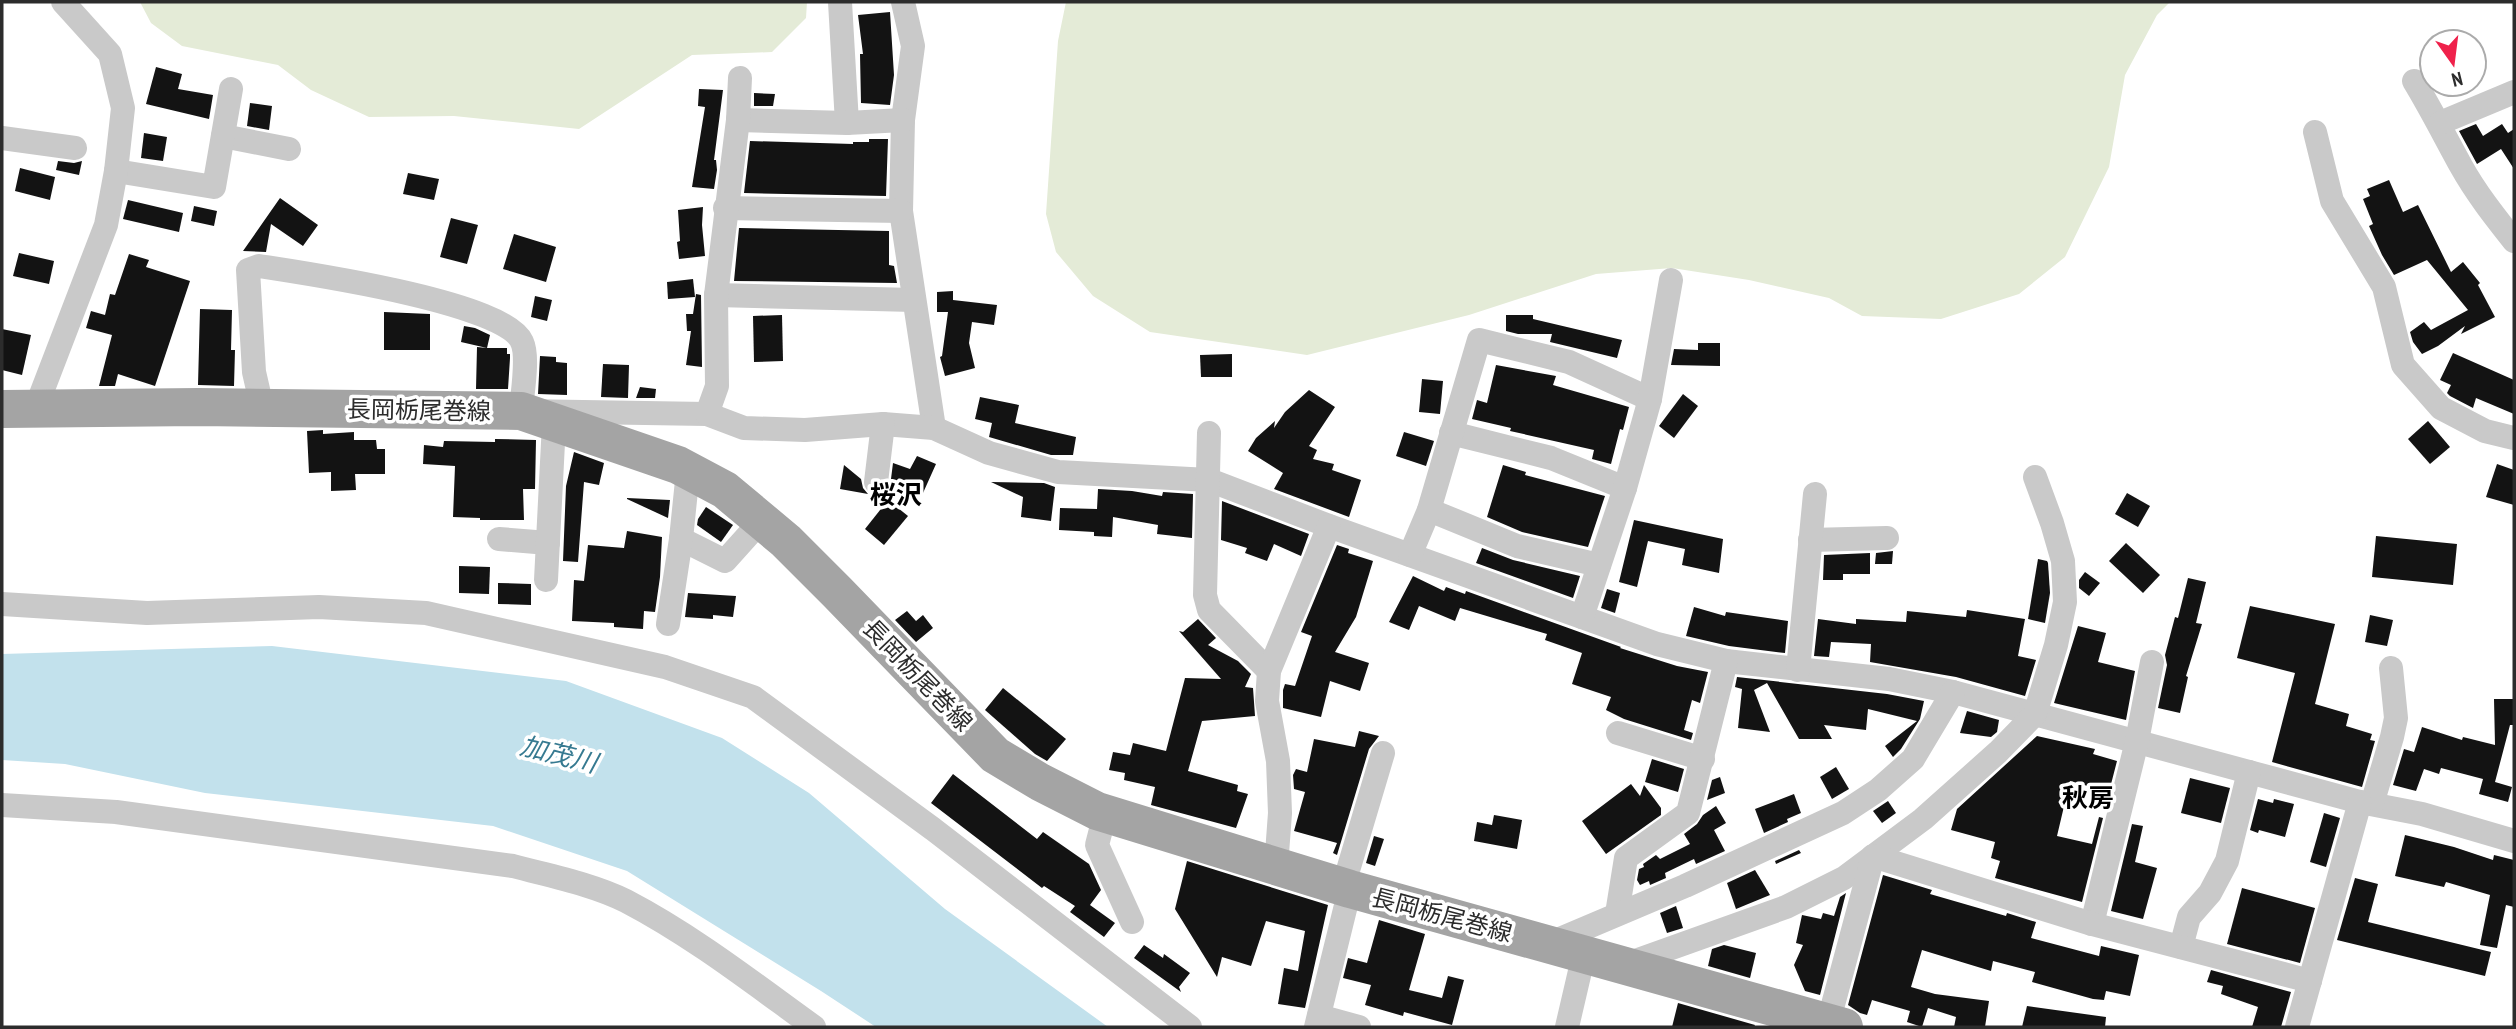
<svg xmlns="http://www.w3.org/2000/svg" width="2516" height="1029" font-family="'PT Sans Narrow','Noto Sans JP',sans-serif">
	<rect width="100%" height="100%" fill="#fff"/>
	<g fill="#e4ebd7">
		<path d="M140 2H807L806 18 772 52 692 55 579 129 454 116 369 117 311 90 278 65 182 46 151 23Z"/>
		<path d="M1066 2H2170L2157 15 2125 75 2109 167 2065 257 2019 294 1941 319 1862 316 1829 298 1749 280 1672 268 1596 274 1469 315 1307 355 1150 332 1093 296 1056 252 1046 214 1058 41Z"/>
	</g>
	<path fill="#c2e1ec" d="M272 646 566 681 722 738 809 793 945 909 1108 1027H876L821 991 627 871 493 826 205 793 65 764 2 760V654Z"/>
	<g fill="#131313">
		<path d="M890 12 894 75 890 105 861 103 860 54H863L858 15Z"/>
		<path d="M156 67 182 74 178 89 213 95 209 119 146 104Z"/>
		<path d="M699 89 723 90 714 160H716L717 170 714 189 692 187 705 107 698 106Z"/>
		<path d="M754 93 775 94 773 106H754Z"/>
		<path d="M250 103 272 106 269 130 247 126Z"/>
		<path d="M2476 124 2483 136 2502 124 2508 133 2514 129V169L2501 149 2477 164 2459 131Z"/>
		<path d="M144 133 167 137 163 161 141 158Z"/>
		<path d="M869 139H888L886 196 744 193 750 141 853 144V142H869Z"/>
		<path d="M58 161 74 163 82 161 79 175 56 170Z"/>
		<path d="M20 168 55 177 50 200 15 191Z"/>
		<path d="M408 173 439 179 434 200 403 194Z"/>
		<path d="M2389 180 2403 212 2418 205 2451 272 2463 262 2480 283 2478 285 2495 317 2461 334 2465 326 2438 346 2422 354 2413 342 2410 332 2424 322 2431 330 2468 310 2427 260 2394 275 2382 255 2369 226 2373 224 2363 199 2370 196 2367 189Z"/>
		<path d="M280 198 318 225 303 246 271 224 266 252 243 251Z"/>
		<path d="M128 200 183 213 179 232 123 219Z"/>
		<path d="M194 206 217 211 214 226 191 221Z"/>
		<path d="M703 207 702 225 705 256 679 259 677 242 680 241 678 210Z"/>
		<path d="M451 218 478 225 467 264 440 257Z"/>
		<path d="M739 228 889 231V265L894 266 897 283 734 281Z"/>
		<path d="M514 234 556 247 546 282 503 269Z"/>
		<path d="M19 253 54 261 49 284 13 276Z"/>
		<path d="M129 254 149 260 146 267 190 281 155 386 118 374 115 386H99L112 335 86 328 91 311 105 315 110 294 115 295Z"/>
		<path d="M693 279 695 297 668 299 667 282Z"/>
		<path d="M953 291V300L997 305 994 325 972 322 969 343 975 368 945 376 940 357 942 356 948 312H937V292Z"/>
		<path d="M696 294 701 295 702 367 686 365 691 331H687L686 314H693Z"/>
		<path d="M535 296 552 300 547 321 531 317Z"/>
		<path d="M200 309 232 310 231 350H235L234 386 198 385Z"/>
		<path d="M384 312 430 314V350H384Z"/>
		<path d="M782 315 783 361 754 362 753 316Z"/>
		<path d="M1506 315H1533V319L1622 340 1617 358 1550 342 1552 334H1518L1506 331Z"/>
		<path d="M464 326 475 328 490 335 487 348H507V354H510V358L508 389H476L477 347 487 348 461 342Z"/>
		<path d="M2 329 31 335 22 375 2 370Z"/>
		<path d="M1698 343H1720V366L1671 365 1674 349 1698 350Z"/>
		<path d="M2453 353 2514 380V414L2476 398 2473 408 2450 396 2447 393 2451 385 2440 380Z"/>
		<path d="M1232 354V377H1201L1200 355Z"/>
		<path d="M540 356 556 357V362L567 363V395L538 394Z"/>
		<path d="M603 364 629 365 628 398 601 397Z"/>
		<path d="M1496 365 1556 376 1553 385 1629 407 1623 430 1620 429 1611 464 1592 459 1594 450 1510 431 1511 428 1472 419 1477 400 1487 403Z"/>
		<path d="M1422 379 1443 381 1440 414 1419 412Z"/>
		<path d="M640 387 656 389 655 398H636Z"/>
		<path d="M1309 390 1335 407 1309 446 1317 450 1313 459 1334 464 1332 470 1361 480 1349 517 1274 489 1283 473 1248 451 1256 438 1275 421 1274 428 1285 412Z"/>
		<path d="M1683 394 1698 406 1674 438 1659 426Z"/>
		<path d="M980 397 1019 405 1015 423 1076 437 1073 455H1051L989 437 992 423 975 419Z"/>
		<path d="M2428 421 2450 447 2430 464 2408 439Z"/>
		<path d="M323 430V434L354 432V440H376L377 449H385V474H355L356 490 331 491V472L309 473 307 431Z"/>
		<path d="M1404 432 1434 441 1426 466 1396 456Z"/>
		<path d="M495 439 536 440 535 489H523L524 520H480V518L453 517 455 466 423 464 424 445 443 447 444 441 495 442Z"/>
		<path d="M574 452 604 463 599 485 584 482 578 562 563 561 566 486Z"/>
		<path d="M917 456 936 464 923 493 891 479 893 463 910 469Z"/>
		<path d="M2497 464 2514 470V505L2486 497Z"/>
		<path d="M844 465 861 479 863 488 868 494 840 489Z"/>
		<path d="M1503 465 1526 472 1525 475 1605 496 1588 547 1522 532 1487 517Z"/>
		<path d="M991 482 1044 483 1055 487 1051 521 1021 517 1023 497Z"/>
		<path d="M1098 489 1132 491 1162 496 1163 492 1193 494 1192 538 1157 534 1158 525 1113 517 1112 537 1094 536V532L1059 530 1060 508 1097 509Z"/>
		<path d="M2127 493 2150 506 2138 527 2115 514Z"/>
		<path d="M627 498 670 500 668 518 627 499Z"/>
		<path d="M888 500 908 516 884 545 865 529Z"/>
		<path d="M1222 501 1309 534 1301 556 1274 544 1267 561 1245 553 1247 548 1221 540Z"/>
		<path d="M706 507 733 525 721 542 697 525 698 519Z"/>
		<path d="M1634 520 1723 539 1719 573 1682 565 1685 549 1648 541 1637 587 1619 582Z"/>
		<path d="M627 531 662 537 660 577 655 612 644 611 643 629 614 627V623L572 621 574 580 584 581 588 545 624 548Z"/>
		<path d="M2376 536 2457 544 2453 585 2372 577Z"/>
		<path d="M2126 543 2160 575 2143 593 2109 561Z"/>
		<path d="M1337 545 1349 549 1348 553 1373 561 1356 617 1335 652 1369 663 1360 691 1330 681 1321 717 1283 708V690L1285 684 1295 686 1312 636 1301 632Z"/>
		<path d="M1482 548 1513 560 1580 576 1573 598 1476 563Z"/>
		<path d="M1893 551 1892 564H1875L1876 553Z"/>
		<path d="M1870 553V574H1843V580H1823L1824 555Z"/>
		<path d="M2038 559 2047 561 2048 563 2050 593 2045 623 2028 619Z"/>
		<path d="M459 566 490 567 489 594 459 593Z"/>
		<path d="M2085 572 2100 583 2089 596 2079 588V580Z"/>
		<path d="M1413 576 1444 591 1446 587 1465 594 1466 591 1621 647 1620 648 1677 666 1708 672 1700 703 1692 700 1684 730 1693 733 1691 740 1624 719 1606 710 1611 697 1572 684 1582 653 1545 640 1547 634 1460 608 1455 621 1419 606 1409 630 1389 622Z"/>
		<path d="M2188 578 2206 582 2196 623 2202 624 2186 676 2188 677 2180 713 2158 708 2167 665 2165 655 2175 617 2178 618Z"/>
		<path d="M498 583 531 584V605L498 604Z"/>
		<path d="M1607 589 1620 593 1615 613 1601 608Z"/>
		<path d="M688 593 736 596 733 617 713 615V619L685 617Z"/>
		<path d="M2250 606 2335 624 2315 704 2349 714 2346 726 2372 734 2370 740 2375 741 2362 787 2272 762 2295 673 2237 658Z"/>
		<path d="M1694 607 1725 616 1726 612 1788 621 1785 653 1729 646 1686 636Z"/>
		<path d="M1967 610 2025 619 2018 656 2036 660 2025 696 1956 677 1870 662 1871 644 1831 642 1829 657 1814 656 1818 619 1856 624V619L1906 622 1907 611 1966 617Z"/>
		<path d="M907 611 916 621 923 615 933 628 916 642 895 620Z"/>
		<path d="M2370 615 2393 620 2387 646 2365 642Z"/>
		<path d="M1198 619 1216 638 1208 645 1238 661 1251 674 1245 687 1253 688 1255 716 1202 721 1188 771 1238 785 1237 791 1248 794 1236 828 1151 805 1155 787 1124 780 1125 773 1109 770 1113 752 1130 755 1133 743 1166 751 1185 678 1221 679 1179 631 1183 632Z"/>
		<path d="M2078 626 2106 633 2098 662 2135 671 2126 720 2054 703Z"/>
		<path d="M1737 677 1887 694 1924 701 1920 719 1901 749 1893 757 1885 746 1917 721 1868 709 1866 730 1824 725 1832 739H1799L1767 683 1754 690 1770 732 1738 728 1742 689 1735 687Z"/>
		<path d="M1003 688 1066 739 1047 761 1035 754 985 710Z"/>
		<path d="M2494 699H2514V725H2510L2495 782 2512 787 2508 802 2479 794 2483 779 2441 768 2439 774 2424 769 2416 791 2393 785 2404 749 2414 752 2422 727 2462 740 2463 737 2495 745Z"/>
		<path d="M1967 711 1999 720 1997 732 1991 737 1960 733Z"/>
		<path d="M1359 731 1379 736 1369 749 1337 855 1333 853 1337 843 1294 831 1305 792 1294 789 1293 775 1296 769 1307 772 1314 739 1355 747Z"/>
		<path d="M2037 736 2095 749 2093 754 2117 761 2109 792 2070 781 2057 836 2092 844 2099 817 2103 818 2082 902 1995 878 2000 861 1991 858 1995 842 1951 830 1957 809Z"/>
		<path d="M1652 759 1684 769 1678 792 1645 782Z"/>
		<path d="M1836 767 1849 789 1832 799 1820 777Z"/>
		<path d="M953 774 1037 839 1043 832 1089 864 1101 890 1090 905 1115 923 1104 937 1070 912 1075 906 1044 886 1042 888 931 803Z"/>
		<path d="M1720 777 1725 793 1707 800 1712 780Z"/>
		<path d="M2190 778 2230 788 2221 823 2181 813Z"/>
		<path d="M1631 784 1640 796 1644 785 1661 808V815L1606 854 1582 821Z"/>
		<path d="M1794 794 1801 813 1787 819 1788 822 1764 833 1755 809Z"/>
		<path d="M2258 799 2273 803 2274 799 2294 804 2285 837 2259 830 2258 833 2250 830Z"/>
		<path d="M1888 801 1896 813 1882 823 1873 811Z"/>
		<path d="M1716 806 1726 823 1714 830 1725 851 1696 864 1694 859 1665 873 1666 878 1650 885 1649 881 1640 885 1637 880 1639 869 1644 867 1643 864 1656 855 1660 859 1690 844 1684 834 1697 824 1703 815Z"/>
		<path d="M2324 813 2340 818 2326 867 2310 862Z"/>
		<path d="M1494 815 1522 820 1517 849 1474 841 1477 822 1492 825Z"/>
		<path d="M2132 824 2143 826 2135 862 2157 868 2143 919 2111 911Z"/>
		<path d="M2405 835 2454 847 2493 860 2494 855 2514 860V907L2506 905 2497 948 2480 945 2490 895 2446 882 2444 887 2395 876Z"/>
		<path d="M1374 836 1384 839 1375 866 1366 863Z"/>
		<path d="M1799 850 1801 853 1776 864 1775 861Z"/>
		<path d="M1187 861 1328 905 1305 1008 1278 1004 1284 968 1298 971 1305 931 1266 921 1251 966 1222 957 1217 977 1175 909Z"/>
		<path d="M1755 870 1770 895 1736 909 1727 883Z"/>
		<path d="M1883 875 1932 890 1930 894 2006 916 2007 913 2036 922 2031 938 2099 956 2101 946 2139 955 2130 996 2106 991 2104 1000 2093 999 2032 982 2035 972 1993 961 1991 971 1922 950 1911 987 1935 994 1989 1001 1985 1027H1954L1956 1017 1928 1008 1922 1027 1907 1022 1910 1011 1872 1000 1867 1015 1860 1013 1848 1005Z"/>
		<path d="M2355 878 2378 884 2368 922 2491 952 2485 976 2337 940Z"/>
		<path d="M2242 888 2315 908 2300 963 2227 944Z"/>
		<path d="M1846 893 1820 995 1805 991 1794 965 1803 945 1796 943 1802 915 1821 919 1823 913 1834 916 1840 897Z"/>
		<path d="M1676 906 1683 928 1667 933 1660 913Z"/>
		<path d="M1379 920 1425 934 1409 990 1442 998 1448 976 1464 980 1452 1025 1404 1012 1403 1016 1365 1005 1371 985 1343 978 1348 958 1367 963Z"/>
		<path d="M1144 945 1163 958 1164 954 1190 973 1179 987 1181 992 1134 958Z"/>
		<path d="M1724 945 1756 953 1750 978 1708 966 1712 949Z"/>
		<path d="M2211 970 2291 992 2281 1027H2252L2258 1007 2221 994 2223 986 2207 982Z"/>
		<path d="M1678 1003 1755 1025 1754 1027H1672Z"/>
		<path d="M2027 1006 2106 1017 2105 1027H2022Z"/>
	</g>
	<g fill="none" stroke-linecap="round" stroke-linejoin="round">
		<g stroke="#c9c9c9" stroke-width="24">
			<path d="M840 2 847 123"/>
			<path d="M903 2 913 46 903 120 901 211 934 428"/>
			<path d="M2414 81C2431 109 2445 137 2461 166 2476 193 2495 217 2514 241"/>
			<path d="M738 120 847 123 903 120"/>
			<path d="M2440 123 2514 92"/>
			<path d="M2315 132 2332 201 2384 287 2403 365 2441 408 2485 431 2514 438"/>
			<path d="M223 136 289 149"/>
			<path d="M2 138 75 148"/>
			<path d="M116 171 214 187 231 89"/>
			<path d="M725 208 901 211"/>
			<path d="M716 295 914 300"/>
			<path d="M262 407 254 372 248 270 259 266C304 273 505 302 522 342 529 357 522 394 521 411L707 414 744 428 805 430 883 424 934 428 989 453 1058 472 1209 480 1329 526 1657 644 1726 661 1889 679 1953 692 2360 802 2422 814 2514 841"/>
			<path d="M35 410 106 225 116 171 123 108 110 54 63 2"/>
			<path d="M707 414 717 386 716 295 738 120 740 78"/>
			<path d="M1209 433 1205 595 1209 610 1269 671"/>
			<path d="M1451 433 1551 458 1625 488"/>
			<path d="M688 471 681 539 725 561 761 521"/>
			<path d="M876 482 883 424"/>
			<path d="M1429 510 1517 546 1599 565"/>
			<path d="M499 539 548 543"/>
			<path d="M1810 540 1887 538"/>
			<path d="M1410 555 1429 510 1479 340 1569 362 1650 399"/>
			<path d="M546 580 554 423"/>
			<path d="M2 604 147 613 319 607 426 613 665 667 753 697 933 829 1190 1027"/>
			<path d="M1582 617 1625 488 1650 399 1671 280"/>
			<path d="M668 624 681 539"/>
			<path d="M1798 670 1815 494"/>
			<path d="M1618 733 1703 759"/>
			<path d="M2372 804 2392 737 2396 718 2391 668"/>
			<path d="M2 805 116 812 513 866C550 876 592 884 626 901 693 936 753 983 814 1027"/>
			<path d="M1105 814 1097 845 1132 922"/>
			<path d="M1276 867 1280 813 1278 761 1267 701 1269 671 1329 526"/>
			<path d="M1343 887 1383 753"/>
			<path d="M1617 914 1626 858 1688 813 1726 661"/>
			<path d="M2092 924 2137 741 2152 662"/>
			<path d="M1548 944 1685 886 1843 813 1878 790 1913 759 1953 692"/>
			<path d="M2181 947 2189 917 2210 893 2227 861 2249 772"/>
			<path d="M1624 965 1786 907 1844 878 1923 819 1998 752 2035 714 2056 645 2065 602 2063 561 2052 523 2035 477"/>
			<path d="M1319 1016 1359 1027"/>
			<path d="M1316 1027 1350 889"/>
			<path d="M1567 1027 1584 954"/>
			<path d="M1827 1027 1873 856 2092 924 2310 981"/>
			<path d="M2297 1027 2360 802"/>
		</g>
		<path stroke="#a4a4a4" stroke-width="38" d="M2 409 199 407 521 411 678 465 725 490 786 541 837 592 995 755 1040 782 1097 811 1350 889 1844 1027"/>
	</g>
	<g text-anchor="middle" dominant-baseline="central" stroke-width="7" stroke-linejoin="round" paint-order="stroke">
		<g font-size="24" fill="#2c2c2c" stroke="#fff">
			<text transform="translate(419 410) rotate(1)">長岡栃尾巻線</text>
			<text transform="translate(918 675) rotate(46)">長岡栃尾巻線</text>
			<text transform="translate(1442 915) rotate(15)">長岡栃尾巻線</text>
		</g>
		<g font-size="26" font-weight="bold" fill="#000" stroke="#fff">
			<text x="896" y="494">桜沢</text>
			<text x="2088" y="797">秋房</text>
		</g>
		<g font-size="26" font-style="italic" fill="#367a91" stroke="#fff">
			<text transform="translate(559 754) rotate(14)">加茂川</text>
		</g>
	</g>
	<rect width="2516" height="1029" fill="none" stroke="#2c2c2c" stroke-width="7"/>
	<g transform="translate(2453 63) rotate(166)"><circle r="33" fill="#ffffff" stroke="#ababab" stroke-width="2"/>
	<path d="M0-5L12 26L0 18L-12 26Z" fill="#ef214b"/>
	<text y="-10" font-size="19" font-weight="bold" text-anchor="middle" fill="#2c2c2c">N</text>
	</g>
</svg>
